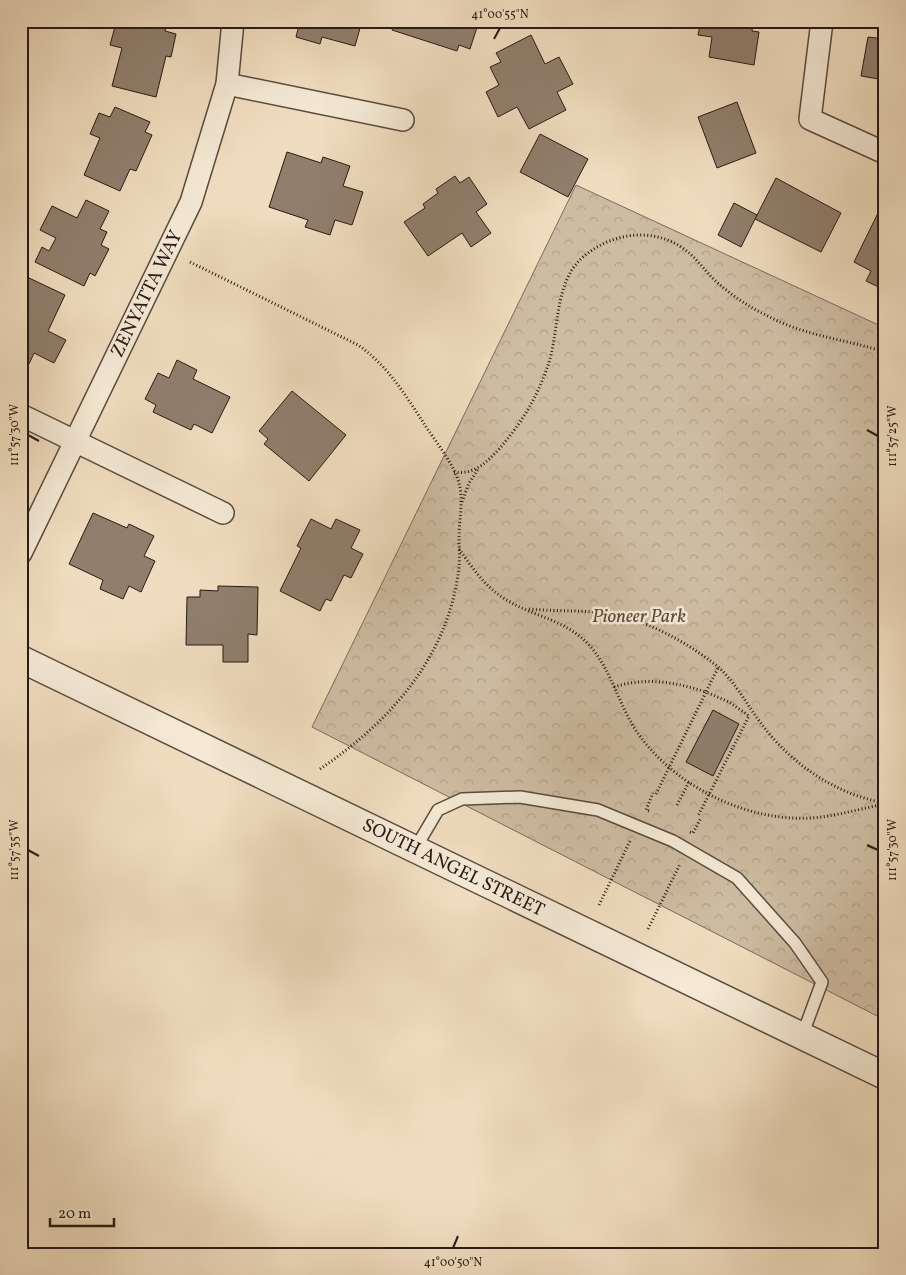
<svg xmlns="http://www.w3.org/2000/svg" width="906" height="1275" font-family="Vollkorn,serif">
	<defs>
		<pattern id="forest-crowns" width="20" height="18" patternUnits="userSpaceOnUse" patternTransform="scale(1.25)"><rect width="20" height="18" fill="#cebca2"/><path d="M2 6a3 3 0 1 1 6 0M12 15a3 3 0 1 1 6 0" fill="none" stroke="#b1a18b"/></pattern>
	</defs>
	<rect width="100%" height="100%" fill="#f0ddbf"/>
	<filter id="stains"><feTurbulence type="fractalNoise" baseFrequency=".004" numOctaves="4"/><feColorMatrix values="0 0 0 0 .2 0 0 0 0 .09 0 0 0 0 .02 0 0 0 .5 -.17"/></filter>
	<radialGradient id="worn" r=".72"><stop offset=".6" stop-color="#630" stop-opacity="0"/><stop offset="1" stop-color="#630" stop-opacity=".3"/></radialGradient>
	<path fill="url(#forest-crowns)" stroke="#7a6b5b" d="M576 185 885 328V1020L312 727Z"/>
	<g fill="#907f6d" stroke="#271a14">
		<path d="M126 21H168L165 31 176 34 171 57 166 56 156 97 112 86 122 48 110 45 116 23 125 25Z"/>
		<path d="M300 21H362L355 46 322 37 320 44 296 37Z"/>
		<path d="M395 21H479L470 49 459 45 457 51 392 30Z"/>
		<path d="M701 21H753L752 31 759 32 754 65 709 57 712 37 698 35Z"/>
		<path d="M531 35 545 64 559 57 573 84 557 92 566 110 529 129 517 107 498 117 486 92 499 85 490 67 501 62 496 53Z"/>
		<path d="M868 37 885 39V80L861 76Z"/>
		<path d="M737 102 756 153 717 168 698 117Z"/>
		<path d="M115 107 150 122 145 132 152 135 136 171 130 169 120 191 84 175 100 138 90 134 99 113 110 117Z"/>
		<path d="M540 134 588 159 568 197 520 172Z"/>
		<path d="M287 152 321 163 323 157 350 166 343 186 363 192 352 225 335 220 330 235 305 227 308 220 269 207Z"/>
		<path d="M455 176 460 183 469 177 487 204 476 212 491 233 471 247 462 233 428 256 404 222 425 208 423 204 438 193 436 189Z"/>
		<path d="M776 178 841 213 821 252 755 219Z"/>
		<path d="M86 200 109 211 100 229 107 232 101 245 109 249 95 276 90 273 84 286 35 262 42 247 49 251 56 238 40 230 52 206 77 218Z"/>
		<path d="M734 203 757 215 741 247 718 235Z"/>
		<path d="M879 211 885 214V290L866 281 871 271 854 262Z"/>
		<path d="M29 278 65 295 48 331 66 340 54 363 34 353 29 364 21 361V295Z"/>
		<path d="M177 360 197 370 193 379 230 397 212 433 194 424 191 430 153 412 156 405 145 399 158 373 169 378Z"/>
		<path d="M292 391 346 435 309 481 264 444 268 439 259 431Z"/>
		<path d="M93 513 127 528 129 524 154 536 144 556 155 561 141 592 129 586 123 599 100 589 103 580 69 564Z"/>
		<path d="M311 519 331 529 336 519 360 530 351 548 363 554 351 578 344 575 331 601 326 599 320 611 280 591 301 548 297 546Z"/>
		<path d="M218 586 258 587 257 635 248 634V662H223V645H186L187 597H200V590L218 591Z"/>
		<path d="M713 710 739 724 713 776 686 762Z"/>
	</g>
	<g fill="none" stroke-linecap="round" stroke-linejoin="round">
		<g stroke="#594b3f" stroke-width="14">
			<path id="service" d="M415 849 438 810 462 799 520 797 598 810 673 841 737 878 795 943 822 982 802 1036"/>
		</g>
		<g stroke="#594b3f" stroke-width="24">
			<g id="minor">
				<path d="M822 21 810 119 885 153"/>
				<path d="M227 84 403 120"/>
				<path d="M21 415 223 513"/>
				<path d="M21 553 191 202 227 84 233 21"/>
			</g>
		</g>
		<g stroke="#594b3f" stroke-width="29">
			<path id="tertiary" d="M21 659 885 1076"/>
		</g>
		<g stroke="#271a14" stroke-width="3" stroke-dasharray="1 2.5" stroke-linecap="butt">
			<path d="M190 262 358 345C387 365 404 393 423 422 434 440 457 467 460 488 463 503 459 521 459 537 459 547 460 557 459 567 449 656 391 721 320 769"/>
			<path d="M454 472C474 475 486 463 499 449 520 425 537 398 547 368 560 334 553 284 582 258 610 233 652 226 684 249 697 258 706 273 719 284 733 296 749 307 766 315 804 336 844 339 885 352"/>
			<path d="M462 502 469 483 479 468"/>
			<path d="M459 549C472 567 485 587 505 599 533 617 566 619 590 646 611 670 618 702 635 729 673 787 752 826 822 817 843 814 864 808 885 804"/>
			<path d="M529 609C560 612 594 609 624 617 657 626 691 645 718 667 735 682 746 703 760 722 790 763 833 793 884 803"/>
			<path d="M614 687C646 677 675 682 706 692L718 668"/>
			<path d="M656 794 706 692 729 702 749 716 698 816"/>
			<path d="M677 805 689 782"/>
			<path d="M649 811 646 810 653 793"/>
			<path d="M690 832 693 833 701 818"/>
			<path d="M599 905 630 841"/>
			<path d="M648 929 680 864"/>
		</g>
		<use href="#service" stroke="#f5e9d5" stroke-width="11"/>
		<use href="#minor" stroke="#f5e9d5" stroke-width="21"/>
		<use href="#tertiary" stroke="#f5e9d5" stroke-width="26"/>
	</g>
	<path fill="none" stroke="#271a14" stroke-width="2" d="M494 39 500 28M867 430 878 436M28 435 39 441M867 845 878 850M28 850 39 856M453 1248 458 1236"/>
	<g text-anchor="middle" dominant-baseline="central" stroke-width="5" stroke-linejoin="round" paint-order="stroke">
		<g font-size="19" fill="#271a14" stroke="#f5e9d5">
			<text transform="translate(147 294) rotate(-64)">ZENYATTA WAY</text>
			<text transform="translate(453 868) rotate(26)">SOUTH ANGEL STREET</text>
		</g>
		<g font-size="19" font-style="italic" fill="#594b3f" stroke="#f5e9d5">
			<text x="639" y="617">Pioneer Park</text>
		</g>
	</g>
	<rect width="906" height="1275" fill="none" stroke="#f0ddbf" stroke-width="55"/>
	<path d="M50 1218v8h64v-8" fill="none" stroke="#271a14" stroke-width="2.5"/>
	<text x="58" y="1218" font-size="15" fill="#271a14" stroke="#f5e9d5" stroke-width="4" paint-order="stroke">20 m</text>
	<rect x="28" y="28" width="850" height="1220" fill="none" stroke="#271a14" stroke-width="2"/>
	<g font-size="12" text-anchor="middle" fill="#271a14">
		<text x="500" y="18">41°00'55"N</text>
		<text transform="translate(14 435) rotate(-90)" y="4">111°57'30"W</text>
		<text transform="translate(892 436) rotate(-90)" y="4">111°57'25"W</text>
		<text transform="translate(14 850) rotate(-90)" y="4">111°57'35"W</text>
		<text transform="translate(892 850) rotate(-90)" y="4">111°57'30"W</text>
		<text x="453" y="1266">41°00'50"N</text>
	</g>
	<rect width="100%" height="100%" filter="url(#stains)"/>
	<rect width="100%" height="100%" fill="url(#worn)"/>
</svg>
